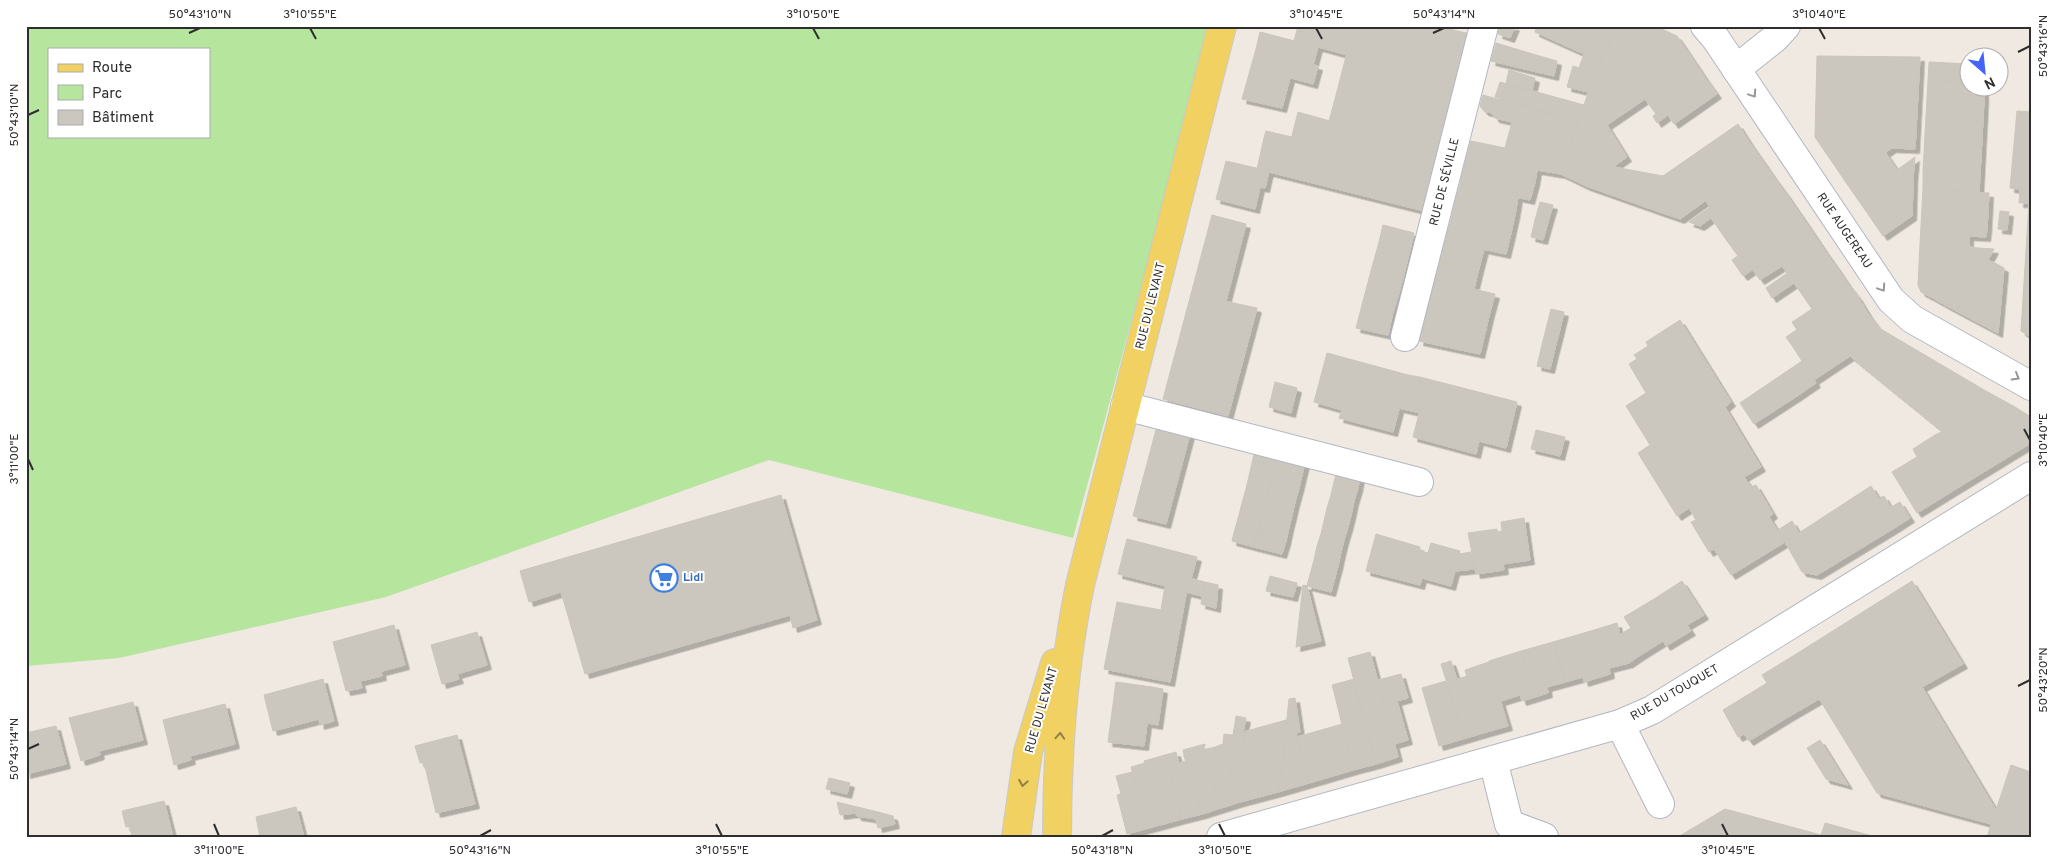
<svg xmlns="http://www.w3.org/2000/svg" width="2057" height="863" font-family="Overpass,sans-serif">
	<defs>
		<filter id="shadow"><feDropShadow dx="4.5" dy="4.5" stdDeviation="0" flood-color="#0004"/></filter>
	</defs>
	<rect width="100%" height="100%" fill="#efe9e1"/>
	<path fill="#b6e59e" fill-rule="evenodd" d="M26 26H1211L1073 538 769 460 386 597 119 658 26 666ZM49 49H209V136H49Z"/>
	<g fill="#cbc7bf" stroke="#cbc5ba" filter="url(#shadow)">
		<path d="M1298 26H1328L1322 48 1294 41Z"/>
		<path d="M1328 26H1354L1347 55 1322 48Z"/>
		<path d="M1354 26H1437L1470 34 1424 211 1313 183Z"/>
		<path d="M1500 26H1515L1510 38 1498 34Z"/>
		<path d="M1537 26H1574L1567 44 1602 59 1600 66 1596 65 1588 92 1567 87 1573 66 1579 68 1584 54 1535 32Z"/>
		<path d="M1574 26H1617L1602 59 1567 44Z"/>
		<path d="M1617 26H1641L1620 76 1617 74 1604 103 1587 96 1596 65 1600 66Z"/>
		<path d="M1641 26H1655L1677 36 1696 64 1607 125 1627 157 1586 186 1561 174 1578 122 1587 96 1604 103 1617 74 1620 76Z"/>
		<path d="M1260 32 1318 47 1313 65 1256 49Z"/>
		<path d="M1496 43 1536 55 1533 71 1491 61Z"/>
		<path d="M1256 49 1318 66 1313 84 1251 67Z"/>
		<path d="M1536 55 1557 61 1554 76 1533 71Z"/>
		<path d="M1817 56 1920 57 1915 149 1892 148 1845 181 1815 137Z"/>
		<path d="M1929 62 1970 64V82L1928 80Z"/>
		<path d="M1696 64 1706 79 1656 114 1645 99Z"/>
		<path d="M1251 67 1290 78 1282 108 1242 99Z"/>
		<path d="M1509 70 1535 78 1532 90 1506 84Z"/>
		<path d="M1706 79 1717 94 1674 124 1668 115 1657 123 1653 116Z"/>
		<path d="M1928 80 1970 82V88H1984V100L1927 98Z"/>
		<path d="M1500 82 1584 105 1578 122 1495 97Z"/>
		<path d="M1483 95 1578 122 1565 162 1505 148 1512 122 1495 118 1492 113 1484 111 1480 106Z"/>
		<path d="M1927 98 1984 100 1983 119 1926 116Z"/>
		<path d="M2017 111 2031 112V337L2021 331 2029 203H2019L2020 189 2010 188Z"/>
		<path d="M1298 112 1330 121 1322 152 1290 144Z"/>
		<path d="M1926 116 1983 119 1982 138 1925 134Z"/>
		<path d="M1738 124 1750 143 1654 210 1586 186 1614 167 1663 176Z"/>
		<path d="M1266 131 1283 135 1282 142 1264 138Z"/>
		<path d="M1925 134 1982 138 1981 156 1924 153Z"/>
		<path d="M1283 135 1292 137 1290 144 1282 142Z"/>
		<path d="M1264 138 1282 142 1279 150 1288 152 1290 144 1322 152 1313 183 1257 169Z"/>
		<path d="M1471 141 1505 148 1565 162 1561 174 1537 170 1535 182 1464 167Z"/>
		<path d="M1282 142 1290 144 1288 152 1279 150Z"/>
		<path d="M1750 143 1762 160 1680 219 1654 210Z"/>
		<path d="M1885 152 1897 170 1890 175 1895 181 1909 172 1913 179V186L1870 217 1845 181Z"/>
		<path d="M1924 153 1981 156 1980 175 1923 171Z"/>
		<path d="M1915 157 1913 179 1909 172 1895 181 1890 175Z"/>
		<path d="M1762 160 1773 176 1715 215 1710 207 1722 198 1718 192Z"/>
		<path d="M1226 161 1269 171 1265 188 1260 187 1255 209 1216 199Z"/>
		<path d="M1464 167 1535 182 1530 200 1460 185Z"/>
		<path d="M1923 171 1980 175 1979 193 1923 189Z"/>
		<path d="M1773 176 1787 195 1725 238 1711 218Z"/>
		<path d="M1460 185 1518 197 1515 215 1455 202Z"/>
		<path d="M1913 186 1912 216 1883 236 1870 217Z"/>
		<path d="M1923 189 1989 193 1988 211 1922 207Z"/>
		<path d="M1718 192 1722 198 1710 207 1705 200Z"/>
		<path d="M1787 195 1800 214 1738 256 1725 238Z"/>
		<path d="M1455 202 1515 215 1511 233 1451 220Z"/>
		<path d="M1540 202 1553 205 1548 222 1535 220Z"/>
		<path d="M1710 207 1715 215 1700 226 1689 222Z"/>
		<path d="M1922 207 1988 211 1987 229 1921 225Z"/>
		<path d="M2000 211 2009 212 2007 230 1998 229Z"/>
		<path d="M1800 214 1811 230 1743 276 1732 260Z"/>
		<path d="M1212 215 1246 224 1226 301 1191 294Z"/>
		<path d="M1451 220 1511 233 1506 254 1445 241Z"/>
		<path d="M1535 220 1548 222 1543 240 1531 237Z"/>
		<path d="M1383 225 1414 233 1409 254 1378 246Z"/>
		<path d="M1921 225 1987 229 1986 237 1969 236V247L1920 244Z"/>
		<path d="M1811 230 1823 248 1787 273 1782 266 1760 280 1753 270Z"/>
		<path d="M1445 241 1484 249 1479 268 1440 261Z"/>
		<path d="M1920 244 1959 246 1931 297 1921 292 1918 285Z"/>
		<path d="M1378 246 1409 254 1404 274 1372 267Z"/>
		<path d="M1959 246 1978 248 1947 306 1931 297Z"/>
		<path d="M1823 248 1837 268 1801 293 1794 283 1772 298 1766 288Z"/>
		<path d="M1978 248 1994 249 1960 313 1947 306Z"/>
		<path d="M1988 260 1997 264 1979 323 1960 313Z"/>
		<path d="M1440 261 1479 268 1474 289 1435 280Z"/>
		<path d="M1997 264 2004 268 1998 333 1979 323Z"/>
		<path d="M1372 267 1404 274 1399 293 1367 286Z"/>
		<path d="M1837 268 1848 284 1812 309 1801 293Z"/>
		<path d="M1435 280 1495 294 1490 312 1430 299Z"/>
		<path d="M1848 284 1858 297 1791 344 1786 337 1807 323 1803 315Z"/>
		<path d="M1367 286 1399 293 1393 313 1362 305Z"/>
		<path d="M1191 294 1257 308 1228 416 1163 399Z"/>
		<path d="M1858 297 1869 315 1802 361 1791 344Z"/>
		<path d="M1430 299 1490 312 1485 333 1425 320Z"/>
		<path d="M1362 305 1393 312 1388 335 1356 328Z"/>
		<path d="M1551 309 1564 312 1559 333 1546 329Z"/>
		<path d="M1803 315 1807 323 1797 330 1792 322Z"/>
		<path d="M1869 315 1879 328 1986 391 1954 438 1977 476 1917 513 1892 472 1917 457 1913 449 1935 435 1941 445 1952 439 1850 356 1837 337Z"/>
		<path d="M1425 320 1485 333 1480 354 1419 341Z"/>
		<path d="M1680 320 1731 402 1725 407 1761 467 1744 477 1751 487 1756 485 1773 514 1769 517 1785 542 1731 575 1714 549 1709 552 1691 522 1696 520 1689 508 1677 516 1638 453 1650 445 1626 406 1646 393 1629 364 1637 359 1634 355 1648 346 1646 342Z"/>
		<path d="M1546 329 1559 333 1554 352 1541 349Z"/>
		<path d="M1837 337 1850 356 1814 380 1802 361Z"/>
		<path d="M1541 349 1554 352 1550 369 1537 366Z"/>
		<path d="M1327 353 1408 375 1393 432 1339 418 1342 410 1314 402Z"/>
		<path d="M1802 361 1808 370 1788 383 1797 396 1754 424 1740 403Z"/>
		<path d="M1808 370 1816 383 1797 396 1788 383Z"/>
		<path d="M1408 375 1420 377 1415 396 1423 398 1420 413 1399 408Z"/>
		<path d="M1420 377 1517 402 1506 448 1479 441 1476 454 1413 437 1423 398 1415 396Z"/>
		<path d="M1275 382 1297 388 1291 413 1269 407Z"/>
		<path d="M1986 391 2015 407 1975 451 1961 428Z"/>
		<path d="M2015 407 2031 417V443L1987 470 1975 451Z"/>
		<path d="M1157 426 1190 434 1166 524 1133 516Z"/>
		<path d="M1961 428 1987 470 1977 476 1954 438Z"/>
		<path d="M1536 430 1565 437 1560 456 1531 449Z"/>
		<path d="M1943 431 1952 439 1941 445 1935 435Z"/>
		<path d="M1255 450 1278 456 1274 468 1252 463Z"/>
		<path d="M1278 456 1305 463 1302 475 1274 468Z"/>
		<path d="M1252 463 1274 468 1271 481 1249 476Z"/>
		<path d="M1274 468 1302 475 1299 488 1271 481Z"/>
		<path d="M1337 471 1360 477 1358 488 1334 482Z"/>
		<path d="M1249 476 1271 481 1267 495 1246 489Z"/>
		<path d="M1271 481 1299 488 1295 502 1267 495Z"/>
		<path d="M1334 482 1358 488 1354 501 1331 495Z"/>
		<path d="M1871 486 1896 527 1817 575 1802 572 1785 542Z"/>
		<path d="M1246 489 1267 495 1264 508 1242 503Z"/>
		<path d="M781 495 817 620 793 628 790 615 585 674 561 592 529 602 520 571Z"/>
		<path d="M1267 495 1295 502 1292 515 1264 508Z"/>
		<path d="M1331 495 1354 501 1351 515 1327 508Z"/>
		<path d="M1884 496 1891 508 1886 510 1879 498Z"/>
		<path d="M1900 502 1910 518 1896 527 1886 510Z"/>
		<path d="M1242 503 1264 508 1261 520 1239 515Z"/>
		<path d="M1264 508 1292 515 1289 527 1261 520Z"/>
		<path d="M1327 508 1351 515 1348 527 1324 521Z"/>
		<path d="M1239 515 1261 520 1257 534 1235 529Z"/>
		<path d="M1524 518 1530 560 1503 564 1504 570 1476 574 1468 533 1497 529V532L1502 531 1501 522Z"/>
		<path d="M1261 520 1289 527 1286 541 1257 534Z"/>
		<path d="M1324 521 1348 527 1344 540 1321 534Z"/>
		<path d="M1792 521 1799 533 1785 542 1778 530Z"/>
		<path d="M1235 529 1257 534 1254 547 1232 541Z"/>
		<path d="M1257 534 1286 541 1282 554 1254 547Z"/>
		<path d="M1321 534 1344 540 1341 552 1317 546Z"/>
		<path d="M1376 534 1420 547 1419 551 1428 553 1431 543 1460 551 1459 554 1471 552 1475 569 1455 571 1451 586 1422 578 1420 585 1366 571Z"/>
		<path d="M1127 539 1197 557 1191 579 1174 574 1170 587 1118 574Z"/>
		<path d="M1317 546 1341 552 1338 566 1314 560Z"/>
		<path d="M1314 560 1338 566 1335 577 1311 571Z"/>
		<path d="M1311 571 1335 577 1331 592 1307 586Z"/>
		<path d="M1174 574 1189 578 1170 682 1104 669 1117 602 1161 610 1165 586 1170 587Z"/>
		<path d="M1270 576 1297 583 1293 597 1266 591Z"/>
		<path d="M1189 578 1205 582 1202 596 1186 592Z"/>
		<path d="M1682 581 1704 615 1687 625 1691 631 1679 638 1654 599Z"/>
		<path d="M1912 581 1963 664 1922 687 1996 810 1991 824 1877 793 1793 656Z"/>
		<path d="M1205 582 1218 585 1216 608 1201 604Z"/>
		<path d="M1303 585 1307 586 1321 641 1296 647Z"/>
		<path d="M1654 599 1679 638 1666 646 1663 641 1639 656 1624 632 1631 628 1624 617Z"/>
		<path d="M1617 623 1620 635 1624 632 1639 656 1629 663 1609 668 1610 674 1597 678 1584 633Z"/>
		<path d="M394 625 405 665 359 677 362 688 346 691 333 642Z"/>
		<path d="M477 632 487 665 457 674 459 679 442 684 431 645Z"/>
		<path d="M1584 633 1597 678 1584 682 1583 677 1565 682 1553 642Z"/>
		<path d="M1553 642 1565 682 1547 687 1548 693 1535 697 1521 651Z"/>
		<path d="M1521 651 1535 697 1522 701 1520 695 1501 701 1489 661Z"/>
		<path d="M1370 652 1398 757 1376 764 1348 658Z"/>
		<path d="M1793 656 1819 699 1788 717 1762 675Z"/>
		<path d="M1451 661 1457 679 1447 683 1441 664Z"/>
		<path d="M1489 662 1508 726 1483 733 1465 670Z"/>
		<path d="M381 671 382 676 360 681 359 677Z"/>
		<path d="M1401 674 1408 698 1397 701 1408 740 1394 744 1378 680Z"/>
		<path d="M1467 676 1483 733 1463 739 1447 683Z"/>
		<path d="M323 679 334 721 320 725 319 719 273 731 264 695Z"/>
		<path d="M1354 679 1355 686 1334 692 1332 685Z"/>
		<path d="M1446 681 1463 739 1439 746 1422 688Z"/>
		<path d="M1116 682 1152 687 1144 746 1108 742Z"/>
		<path d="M1767 683 1788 717 1749 741 1744 734 1738 737 1723 710Z"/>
		<path d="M1355 686 1376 764 1353 770 1334 692Z"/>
		<path d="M1152 687 1163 689 1158 725 1147 723Z"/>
		<path d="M1295 698 1300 732 1296 733 1309 783 1278 792 1284 751 1281 741 1285 739 1281 728 1286 727 1289 699Z"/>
		<path d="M133 702 143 740 99 751 100 755 81 761 69 718Z"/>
		<path d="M225 704 235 744 190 756 191 760 174 765 163 720Z"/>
		<path d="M1236 716 1246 718 1243 732 1236 734 1237 740 1223 744 1224 734 1233 735Z"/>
		<path d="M1286 720V727L1243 739V732Z"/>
		<path d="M1342 724 1353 770 1309 783 1297 737Z"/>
		<path d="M56 726 66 764 26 774V733Z"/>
		<path d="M1281 728 1285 739 1281 741 1284 751 1278 792 1259 797 1243 739Z"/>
		<path d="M1243 732V737L1259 797 1240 802 1223 746V744L1237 740 1236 734Z"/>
		<path d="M457 735 475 804 436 813 424 762 420 763 415 746Z"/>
		<path d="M1820 740 1848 785 1826 779 1807 748Z"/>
		<path d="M1205 744 1204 750 1184 756 1183 750Z"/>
		<path d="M1223 744 1240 802 1221 808 1209 767 1219 763 1215 747Z"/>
		<path d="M1215 747 1219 763 1209 767 1204 750Z"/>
		<path d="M1204 750 1221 808 1202 814 1184 756Z"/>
		<path d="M1176 752 1179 764 1168 766 1165 755Z"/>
		<path d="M1165 755 1182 819 1164 824 1144 761Z"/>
		<path d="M1186 761 1202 814 1182 819 1168 766Z"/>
		<path d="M1145 763 1164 824 1145 829 1134 789 1137 788 1131 767Z"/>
		<path d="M2011 765 2031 772V837H1987Z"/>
		<path d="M1132 772 1137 788 1134 789 1145 829 1127 834 1117 795 1121 794 1116 776Z"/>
		<path d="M829 778 850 783 847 794 826 789Z"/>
		<path d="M164 801 173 837H132L130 826 126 827 122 811Z"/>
		<path d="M837 802 853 806 855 813 840 815Z"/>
		<path d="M853 806 874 811 876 819 857 816Z"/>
		<path d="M296 807 304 837H260L256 817Z"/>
		<path d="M1725 809 1821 835 1825 823 1876 837H1678Z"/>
		<path d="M874 811 893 816 895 824 878 828Z"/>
	</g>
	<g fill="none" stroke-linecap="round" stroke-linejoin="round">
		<g stroke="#b4b7c1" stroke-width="30">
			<g id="minor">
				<path d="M1705 26 1716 39 1891 300 1912 319 2031 386"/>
				<path d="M1736 69 1775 38 1786 26"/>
				<path d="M1405 337 1484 26"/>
				<path d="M1125 406 1419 482"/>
				<path d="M1620 724 1660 804"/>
				<path d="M1493 760 1509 824 1544 837"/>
				<path d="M1221 837 1620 724 1652 710 2031 476"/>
			</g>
		</g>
		<g stroke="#c9c9c9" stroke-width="30">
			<g id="major">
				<path d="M1016 837 1028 752 1055 663"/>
				<path d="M1057 837C1057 752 1063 668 1080 585L1222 26"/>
			</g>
		</g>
		<use href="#minor" stroke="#fff" stroke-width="28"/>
		<use href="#major" stroke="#f2d163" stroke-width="28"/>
	</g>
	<defs><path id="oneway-chevron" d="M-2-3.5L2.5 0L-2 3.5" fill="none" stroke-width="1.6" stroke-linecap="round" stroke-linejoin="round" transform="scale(1.25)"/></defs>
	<g stroke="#969696">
		<use href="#oneway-chevron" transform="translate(1753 94) rotate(56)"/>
		<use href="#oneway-chevron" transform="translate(1882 288) rotate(56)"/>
		<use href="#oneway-chevron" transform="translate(2016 377) rotate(30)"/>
	</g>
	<g stroke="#908048">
		<use href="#oneway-chevron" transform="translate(1060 736) rotate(-86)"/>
		<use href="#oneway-chevron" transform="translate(1023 783) rotate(100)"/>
	</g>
	<path fill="none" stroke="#2e2e2e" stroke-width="2" d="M310 28 316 39M813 28 819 39M1316 28 1322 39M1819 28 1825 39M189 33 200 28M1433 33 1444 28M2018 52 2030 46M28 115 39 110M2024 429 2030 440M28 459 33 470M2018 686 2030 680M28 749 39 744M214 824 219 836M716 824 722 836M1219 824 1225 836M1722 824 1728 836M480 836 491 830M1102 836 1113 830"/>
	<defs>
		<g id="supermarket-ring" transform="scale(1.4375)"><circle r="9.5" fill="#fff" stroke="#3f7fe0" stroke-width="1.5"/><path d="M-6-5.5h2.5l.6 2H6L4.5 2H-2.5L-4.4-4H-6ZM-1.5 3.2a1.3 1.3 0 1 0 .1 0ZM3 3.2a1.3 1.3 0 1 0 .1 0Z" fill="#3f7fe0"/></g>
	</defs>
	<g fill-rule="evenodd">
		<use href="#supermarket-ring" x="664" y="578"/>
	</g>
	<g text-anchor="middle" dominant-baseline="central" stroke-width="4" stroke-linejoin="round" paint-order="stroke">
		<g font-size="12" fill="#2e2e2e" stroke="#fff">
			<text transform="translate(1445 182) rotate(-76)">RUE DE SÉVILLE</text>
			<text transform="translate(1844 231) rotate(56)">RUE AUGEREAU</text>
			<text transform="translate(1151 306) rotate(-76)">RUE DU LEVANT</text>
			<text transform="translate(1675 693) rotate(-30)">RUE DU TOUQUET</text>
			<text transform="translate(1042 710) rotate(-74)">RUE DU LEVANT</text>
		</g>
		<g font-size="12" font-weight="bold" fill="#366cbe" stroke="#fff" text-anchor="start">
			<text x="683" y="578">Lidl</text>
		</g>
	</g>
	<rect width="2057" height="863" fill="none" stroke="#ffffff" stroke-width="55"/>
	<rect x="48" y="48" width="162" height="90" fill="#ffffff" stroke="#ababab"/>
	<rect x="58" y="64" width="25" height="8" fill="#f2d163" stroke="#ababab"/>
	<text x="92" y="72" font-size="15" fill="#2e2e2e">Route</text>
	<rect x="58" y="85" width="25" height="15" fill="#b6e59e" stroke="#ababab"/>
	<text x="92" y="98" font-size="15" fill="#2e2e2e">Parc</text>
	<rect x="58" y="110" width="25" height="15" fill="#cbc7bf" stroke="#ababab"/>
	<text x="92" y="122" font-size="15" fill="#2e2e2e">Bâtiment</text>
	<g transform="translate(1984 72) rotate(153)"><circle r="24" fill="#ffffff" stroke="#ababab"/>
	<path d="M0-4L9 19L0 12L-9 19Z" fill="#4264fb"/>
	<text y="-8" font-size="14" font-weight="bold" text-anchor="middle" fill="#2e2e2e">N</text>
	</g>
	<rect x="28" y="28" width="2002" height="808" fill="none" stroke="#2e2e2e" stroke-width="2"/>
	<g font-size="12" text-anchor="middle" fill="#2e2e2e">
		<text x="200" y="18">50°43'10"N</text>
		<text x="310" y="18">3°10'55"E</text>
		<text x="813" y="18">3°10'50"E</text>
		<text x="1316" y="18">3°10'45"E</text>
		<text x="1444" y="18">50°43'14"N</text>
		<text x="1819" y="18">3°10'40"E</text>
		<text transform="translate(2043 46) rotate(-90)" y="4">50°43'16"N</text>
		<text transform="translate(14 115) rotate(-90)" y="4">50°43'10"N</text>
		<text transform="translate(2043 440) rotate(-90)" y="4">3°10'40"E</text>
		<text transform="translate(14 459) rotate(-90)" y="4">3°11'00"E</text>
		<text transform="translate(2043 680) rotate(-90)" y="4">50°43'20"N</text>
		<text transform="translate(14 749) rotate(-90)" y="4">50°43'14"N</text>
		<text x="219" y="854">3°11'00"E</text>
		<text x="480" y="854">50°43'16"N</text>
		<text x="722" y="854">3°10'55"E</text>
		<text x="1102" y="854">50°43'18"N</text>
		<text x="1225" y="854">3°10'50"E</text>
		<text x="1728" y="854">3°10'45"E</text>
	</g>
</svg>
